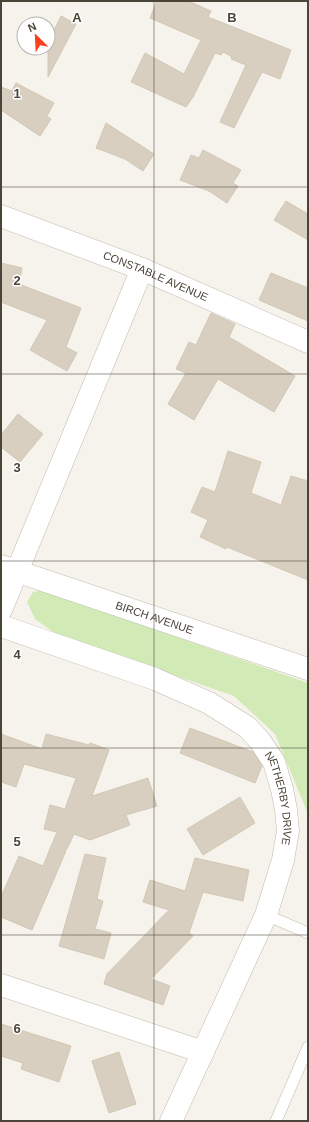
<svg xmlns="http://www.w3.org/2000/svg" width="309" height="1122" font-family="Helvetica,sans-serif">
	<rect width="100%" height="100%" fill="#f6f3ec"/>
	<path fill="#d2eab5" d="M42 590 308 683V814L275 734 234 696 56 634 35 619 27 602 33 592Z"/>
	<g fill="#d8cfc1" stroke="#d3c7b4">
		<path d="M157 1H188L211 11 208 17 291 50 280 79 262 72 234 128 220 122 246 65 231 59 232 57 223 52 221 55 215 53 193 97 186 107 131 82 145 53 184 74 201 40 150 18Z"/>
		<path d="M61 16 76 24 48 77V42Z"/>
		<path d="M16 83 54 103 47 116 51 119 40 136 1 110V87L12 91Z"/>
		<path d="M106 123 154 154 143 171 125 159 96 148Z"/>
		<path d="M203 150 241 170 233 183 238 186 227 203 209 191 180 180 191 155 199 158Z"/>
		<path d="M286 201 308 214V240L274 220Z"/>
		<path d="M1 263 22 268 19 284 81 308 66 347 77 353 67 371 30 350 47 320 1 302Z"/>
		<path d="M271 273 308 288V321L259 300Z"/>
		<path d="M211 313 235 324 229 337 295 376 274 412 218 379 194 420 168 404 186 373 176 369 189 342 196 345Z"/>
		<path d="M18 414 43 434 20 462 1 447V435Z"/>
		<path d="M228 451 261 462 251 493 281 505 291 476 308 481V580L227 547 226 549 200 537 208 520 191 512 202 487 215 492Z"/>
		<path d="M190 728 253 752 262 766 255 783 180 753Z"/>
		<path d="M1 734 42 749 46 734 89 745 90 743 109 750 92 796 148 778 157 806 126 815 130 825 90 840 74 834 67 849 63 850 66 851 32 930 1 917V897L19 856 43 866 57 832 44 829 50 805 65 809 76 778 24 764 16 787 1 782Z"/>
		<path d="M240 797 255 823 203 855 187 829Z"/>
		<path d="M85 854 106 858 97 899 103 901 95 929 111 933 104 959 59 946Z"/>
		<path d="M195 858 249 870 243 901 203 892 189 933 193 936 151 979 170 986 163 1005 104 984 107 974 169 910 143 902 150 880 185 891Z"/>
		<path d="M1 1024 71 1046 59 1082 21 1069 23 1063 1 1056Z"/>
		<path d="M119 1052 136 1104 109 1113 92 1061Z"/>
	</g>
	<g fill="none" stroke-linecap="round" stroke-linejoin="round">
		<g stroke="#c2bbae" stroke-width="12">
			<g id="service">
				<path d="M266 915 308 933"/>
				<path d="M276 1121 308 1047"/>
			</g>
		</g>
		<g stroke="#c2bbae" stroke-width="23">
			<g id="minor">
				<path id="s1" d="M1 216 142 269 308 342"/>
				<path id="s2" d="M1 566 308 669"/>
				<path d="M1 610 142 269"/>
				<path id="s3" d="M1 626 155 679 209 703 247 727 260 741 274 762 282 789 286 810 288 831 283 860 266 915 171 1121"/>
				<path d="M1 985 203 1052"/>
			</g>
		</g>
		<use href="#service" stroke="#fff" stroke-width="11"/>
		<use href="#minor" stroke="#fff" stroke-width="22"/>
	</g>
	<path fill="none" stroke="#4b4439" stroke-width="1" stroke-opacity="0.55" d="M154 1V1121M1 187H308M1 374H308M1 561H308M1 748H308M1 935H308"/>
	<g text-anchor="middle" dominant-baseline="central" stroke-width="3" stroke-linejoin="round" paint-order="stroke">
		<g font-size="11" fill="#4b4439" stroke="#fff">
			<text stroke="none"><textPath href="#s1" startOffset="166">CONSTABLE AVENUE</textPath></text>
			<text stroke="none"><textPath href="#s2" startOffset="162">BIRCH AVENUE</textPath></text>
			<text stroke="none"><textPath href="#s3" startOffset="348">NETHERBY DRIVE</textPath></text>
		</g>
	</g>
	<g font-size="13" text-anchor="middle" font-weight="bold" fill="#4b4439" stroke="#fff" stroke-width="3" stroke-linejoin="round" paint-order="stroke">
		<text x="77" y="22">A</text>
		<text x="232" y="22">B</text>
		<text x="17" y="98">1</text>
		<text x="17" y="285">2</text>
		<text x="17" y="472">3</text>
		<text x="17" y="659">4</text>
		<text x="17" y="846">5</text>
		<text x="17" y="1033">6</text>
	</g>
	<rect width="309" height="1122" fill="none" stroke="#4b4439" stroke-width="4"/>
	<g transform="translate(36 36) rotate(336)"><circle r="19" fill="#ffffff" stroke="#b7b4b0"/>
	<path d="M0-3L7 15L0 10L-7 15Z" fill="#fc3f1d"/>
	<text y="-6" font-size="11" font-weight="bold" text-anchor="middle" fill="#4b4439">N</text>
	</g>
</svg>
